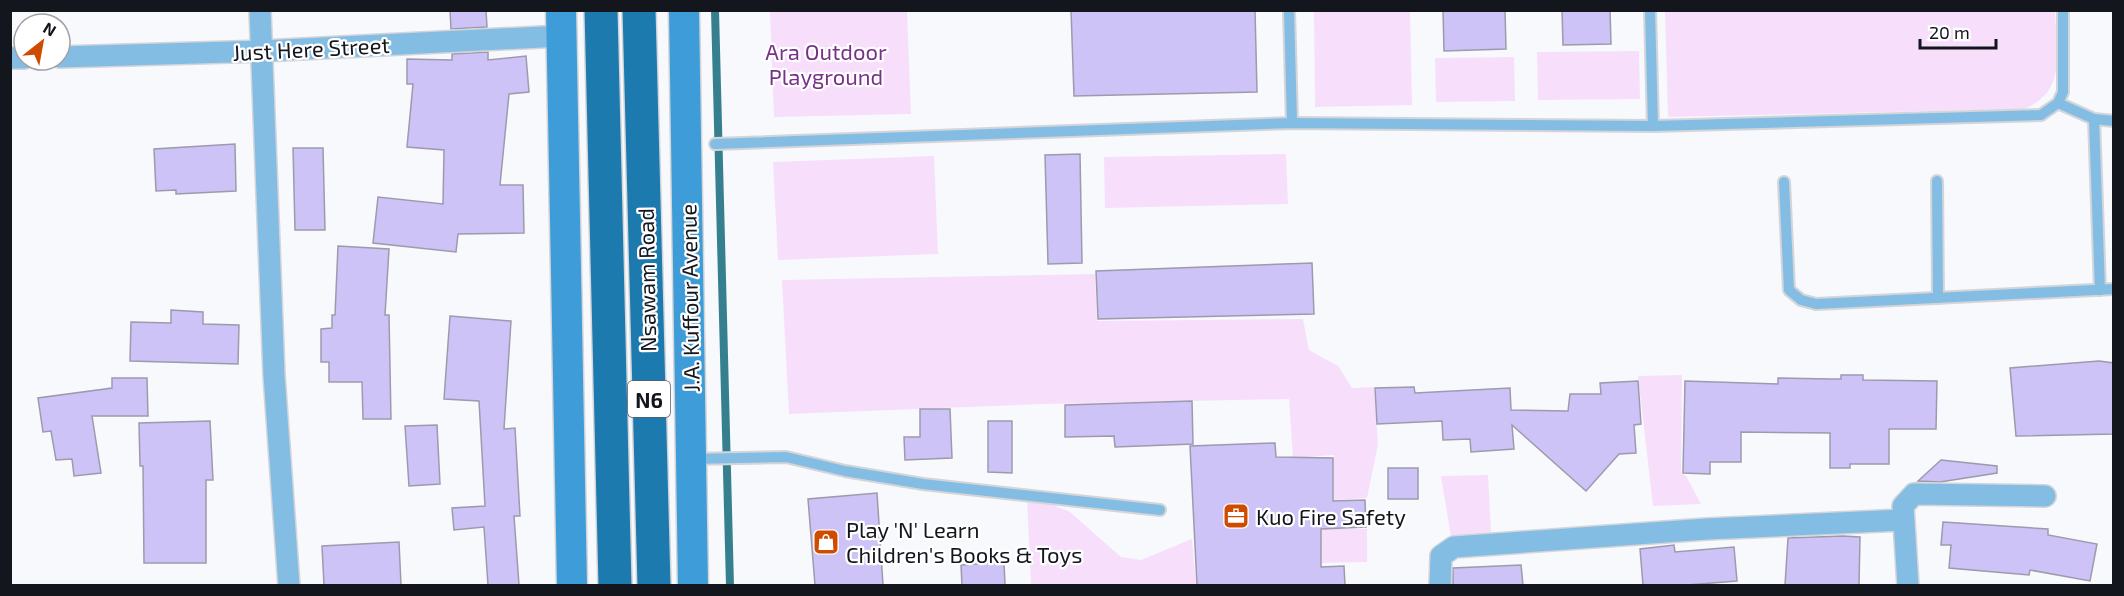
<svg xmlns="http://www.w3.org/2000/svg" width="2124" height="596" font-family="'Exo 2',sans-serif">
	<rect width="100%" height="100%" fill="#f7f9fd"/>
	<g fill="#f7dffc">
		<path d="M770 11H907L911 114 774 117Z"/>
		<path d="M1314 11H1410L1412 105 1315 107Z"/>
		<path d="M1665 11H2055C2056 49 2068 92 2024 109L1668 117Z"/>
		<path d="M1639 51 1640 99 1538 100 1537 52Z"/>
		<path d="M1514 57 1515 101 1436 102 1435 58Z"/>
		<path d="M1286 154 1288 204 1105 208 1104 157Z"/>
		<path d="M934 156 938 254 778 260 773 162Z"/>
		<path d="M1095 274 1097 321 1303 319 1309 350 1338 366 1352 388 1374 387 1378 444 1367 498 1334 500V455L1293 458 1289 399 1042 404 789 414 782 280Z"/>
		<path d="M1682 375 1681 473 1686 476 1701 504 1653 506 1638 376Z"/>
		<path d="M1488 475 1491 533 1451 537 1441 476Z"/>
		<path d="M1027 499 1041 500 1070 512 1121 557 1141 560 1192 539 1196 585H1031Z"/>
		<path d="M1321 529H1367V562L1322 563Z"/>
	</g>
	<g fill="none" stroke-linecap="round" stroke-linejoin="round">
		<path stroke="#367f8e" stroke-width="8" d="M715 10 730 586"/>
	</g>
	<g fill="#cdc3f7" stroke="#9d9aad" stroke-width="1.5">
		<path d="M450 10H486L487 27 451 29Z"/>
		<path d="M1071 10H1255L1257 92 1074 96Z"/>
		<path d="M1443 10H1505L1506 49 1444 51Z"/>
		<path d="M1562 10H1610L1611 44 1563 45Z"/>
		<path d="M488 52V60L526 56 529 92 509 94 500 185H523L524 233 458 234 456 252 373 243 378 197 443 204 444 150 407 147 413 84H407V59L452 60V54Z"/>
		<path d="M235 144 236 191 176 194V190L156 191 154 149Z"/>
		<path d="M293 148H323L325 230H295Z"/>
		<path d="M1080 154 1082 263 1048 264 1045 155Z"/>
		<path d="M338 246 389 249 385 315H389L391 419H363L362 382H329V362H321V329L332 328V315H335Z"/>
		<path d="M1312 263 1314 314 1098 319 1096 271Z"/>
		<path d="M171 310 203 312V324L239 325 238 364 130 361 131 322 171 323Z"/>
		<path d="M450 316 511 321 504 429 515 428 520 516H514L519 585H488L484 527 454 530 452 508 485 506 479 401 444 399Z"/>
		<path d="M2099 361 2114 363V434L2016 436 2010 368Z"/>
		<path d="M1841 375H1863V380L1937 381 1936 429H1889V464H1850V468H1830V433L1741 432V462H1710V474L1683 473 1685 381 1778 384V378L1831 379H1841Z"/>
		<path d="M112 378H147L148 416H92L101 473 74 476 72 459 56 460 51 431 43 432 38 398 112 388Z"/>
		<path d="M1638 381 1641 424 1634 425 1636 453 1619 454 1586 491 1512 425 1514 449 1471 452 1470 439 1443 440 1442 421 1377 424 1375 388 1414 387 1415 393 1510 388 1511 410 1568 411 1570 394H1601L1600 383Z"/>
		<path d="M1192 401 1193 444 1115 447 1114 436 1065 437V405Z"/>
		<path d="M920 409H950L952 458 905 460 904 437H920Z"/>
		<path d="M210 421 213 480H206V563H144L143 466H140L139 423Z"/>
		<path d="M988 421H1012V473L988 472Z"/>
		<path d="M437 425 440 484 409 486 405 426Z"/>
		<path d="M1275 443 1276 457 1333 458V501L1365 500 1366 527 1321 529V567L1344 566 1345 585H1197L1190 446Z"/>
		<path d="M1941 460 1997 466V473L1940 482 1918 481Z"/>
		<rect x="1388" y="468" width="30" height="31"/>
		<path d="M877 493 883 585H815L808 499Z"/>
		<path d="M1943 522 2048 529V535L2097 544 2090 581 2030 570 2029 575 1949 568 1951 545H1941Z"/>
		<path d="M1843 536 1860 537 1859 585H1785L1788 538Z"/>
		<path d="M399 542 401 585H324L322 546Z"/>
		<path d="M1674 545 1675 552 1734 547 1737 581 1687 585H1643L1640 549Z"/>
		<path d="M1004 562 1005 585H962L961 565Z"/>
		<path d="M1521 565 1523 585H1453V568Z"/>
	</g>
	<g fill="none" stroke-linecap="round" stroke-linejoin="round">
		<g stroke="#d3d5d9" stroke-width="14">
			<g id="service">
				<path d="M1289 10 1292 123"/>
				<path d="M1650 10 1653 126"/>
				<path d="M2058 103 2094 119 2114 121"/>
				<path d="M2094 119 2100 290"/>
				<path d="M715 144 1292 123 1653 126 2041 115 2058 103 2063 92V10"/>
				<path d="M1937 181 1938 298"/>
				<path d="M1784 182 1789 290 1801 300 1816 304 2114 289"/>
				<path d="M691 459 786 457 845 471 923 484 1160 510"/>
			</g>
		</g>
		<g stroke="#d3d5d9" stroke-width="24">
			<g id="minor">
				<path d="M260 10 274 375 289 586"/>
				<path d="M60 57 262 51 561 36"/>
				<path d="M10 58H24"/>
				<path d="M1440 586 1441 556 1454 547 1707 529 1903 520"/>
				<path d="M1908 586 1903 506 1914 494 2045 496"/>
			</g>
		</g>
		<g stroke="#d3d5d9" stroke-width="33">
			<g id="secondary">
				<path d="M561 10 572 586"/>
				<path d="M684 10 693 586"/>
			</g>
		</g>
		<g stroke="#d3d5d9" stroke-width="36">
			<g id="trunk">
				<path d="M601 10 615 586"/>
				<path d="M639 10 654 586"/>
			</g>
		</g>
		<use href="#service" stroke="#84bde4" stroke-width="10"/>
		<use href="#minor" stroke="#84bde4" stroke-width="21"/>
		<use href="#secondary" stroke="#3e9dd8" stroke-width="30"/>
		<use href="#trunk" stroke="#1c7aaf" stroke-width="33"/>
	</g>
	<defs>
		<g id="office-square" transform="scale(1.35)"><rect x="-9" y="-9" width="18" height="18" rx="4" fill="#cf4b00" stroke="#fff"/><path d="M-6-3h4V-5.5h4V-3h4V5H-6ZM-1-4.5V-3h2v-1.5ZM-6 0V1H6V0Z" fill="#fff"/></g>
		<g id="shop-square" transform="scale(1.35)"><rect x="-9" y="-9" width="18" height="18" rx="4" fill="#cf4b00" stroke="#fff"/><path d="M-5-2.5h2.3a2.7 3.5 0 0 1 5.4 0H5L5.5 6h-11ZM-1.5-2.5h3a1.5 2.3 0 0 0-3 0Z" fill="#fff"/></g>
	</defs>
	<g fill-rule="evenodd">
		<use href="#office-square" x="1236" y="516"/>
		<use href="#shop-square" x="826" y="542"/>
	</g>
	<g text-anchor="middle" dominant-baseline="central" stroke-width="4.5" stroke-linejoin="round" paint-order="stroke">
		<rect fill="#fff" stroke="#5a5c61" stroke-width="1.5" x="628" y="381" width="42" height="36" rx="4.5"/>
		<g font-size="21" font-weight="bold" fill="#13161d">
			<text x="649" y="399">N6</text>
		</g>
		<g font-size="22" fill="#13161d" stroke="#fff">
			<text transform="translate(311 48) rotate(-3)">Just Here Street</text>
			<text transform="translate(646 280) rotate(-91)">Nsawam Road</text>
			<text transform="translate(689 298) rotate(-91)">J.A. Kuffour Avenue</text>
		</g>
		<g font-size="22" fill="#783188" stroke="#fff">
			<text x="826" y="51">Ara Outdoor<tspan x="826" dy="25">Playground</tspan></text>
		</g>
		<g font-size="22" fill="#13161d" stroke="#fff" text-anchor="start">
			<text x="1256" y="516">Kuo Fire Safety</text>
			<text x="846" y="529">Play 'N' Learn<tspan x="846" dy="25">Children's Books &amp; Toys</tspan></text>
		</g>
	</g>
	<rect width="2124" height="596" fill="none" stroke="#13161d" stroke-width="24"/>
	<g transform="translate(42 42) rotate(31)"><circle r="28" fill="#ffffff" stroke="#a1a2a5" stroke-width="1.5"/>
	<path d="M0-4.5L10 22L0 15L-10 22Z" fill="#cf4b00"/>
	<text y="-9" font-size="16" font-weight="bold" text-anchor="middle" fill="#13161d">N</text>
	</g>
	<path d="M1920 39v9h76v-9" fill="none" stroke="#13161d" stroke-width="3"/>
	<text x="1929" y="39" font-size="18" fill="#13161d" stroke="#ffffff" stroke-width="4.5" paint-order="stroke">20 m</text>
</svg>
